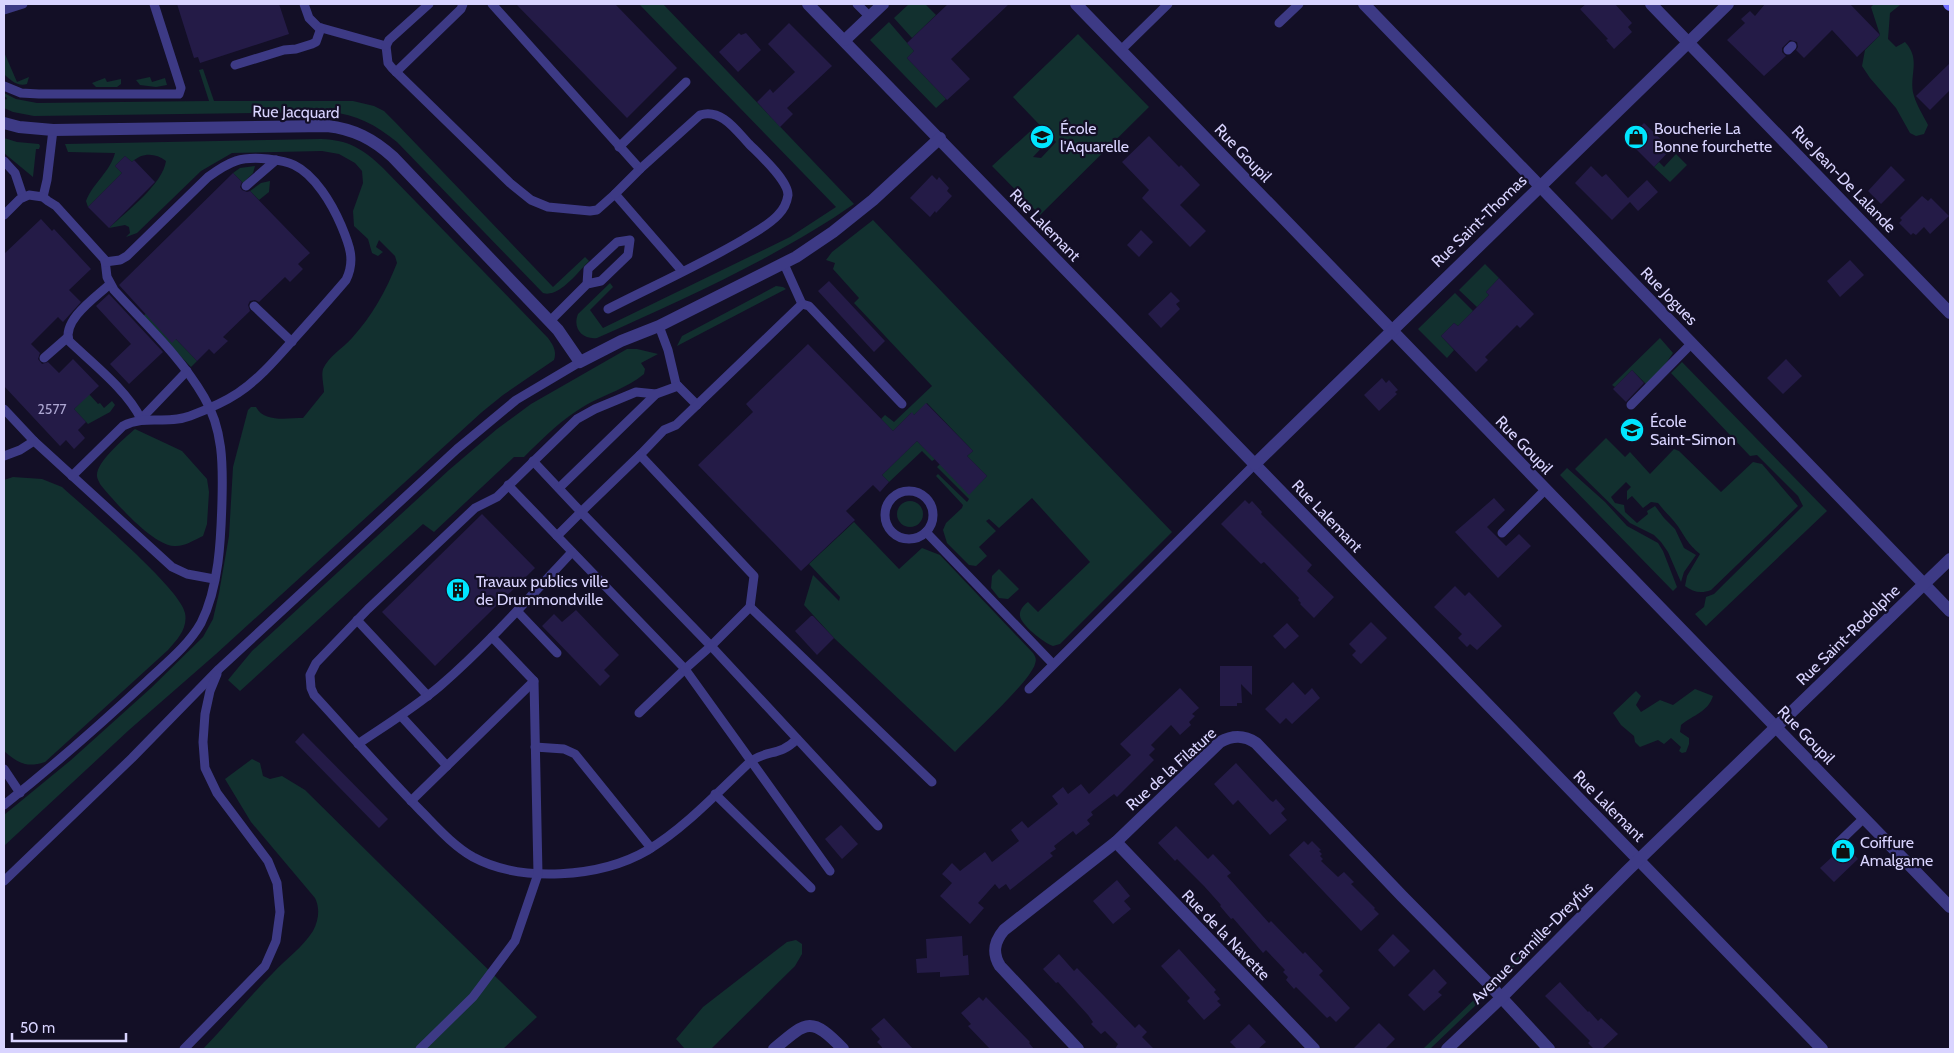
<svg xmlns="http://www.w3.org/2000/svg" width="1954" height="1053" font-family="Cabin,sans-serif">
	<rect width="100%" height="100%" fill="#130f26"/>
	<g fill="#12302f">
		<path d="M639 4H663L854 204C778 257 682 300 597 338 583 340 572 329 578 314L610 283 613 287 590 310 603 328 790 237 836 207Z"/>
		<path d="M909 4H925L936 15 912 38 894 18Z"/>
		<path d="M1874 4 1900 5 1890 13 1888 39 1896 47 1905 42C1922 60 1908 76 1914 96 1917 106 1923 115 1928 125L1924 134 1916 136 1910 133 1896 108 1870 78 1862 66 1865 50 1880 35 1871 7Z"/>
		<path d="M889 22 914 51 907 58 946 99 936 108 870 40Z"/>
		<path d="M1078 34 1149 107 1040 215 992 166 1036 126 1049 140 1033 157 1041 158 1056 142 1013 97Z"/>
		<path d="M4 52 17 82 29 77 27 84C18 87 10 80 4 74Z"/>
		<path d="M203 69 214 101H353L374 106 384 111 395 122 553 287 585 257 589 261C578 272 559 298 543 293L397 142C376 125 356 114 330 112L34 116 13 112 4 108V98L6 100 7 98 4 96V93L16 99 37 103 209 101 199 70Z"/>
		<path d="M150 77 152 82 165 78 167 85 156 87 140 85 136 80Z"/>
		<path d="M105 78 107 82 121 79V84L117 87H96L92 83Z"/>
		<path d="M4 138 17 142 39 144 40 146 39 149H36L33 177 4 153Z"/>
		<path d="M321 139C349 140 363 149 383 168L548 338C553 345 557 351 554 360L503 395 482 412 216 654 129 730 4 846V815L71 760 151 688 203 637 213 619 219 593 229 536 233 467 248 410 251 407H256C264 423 288 418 303 418L324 392C324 386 321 376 323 369 328 357 343 348 352 338 372 316 386 291 397 263L395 256 379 240 376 247 383 252 378 256 372 253 368 239 354 226 353 211 363 183 362 171 355 163 339 154 322 151 232 153 201 171 137 233 126 237 130 233 129 227 125 225 109 228C126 212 163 184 166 161 155 152 141 153 132 162L125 156 115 166 122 173 88 207 86 201C93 183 110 172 115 153L68 152 65 144Z"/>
		<path d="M1676 154 1687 165 1670 182 1654 167 1659 162 1664 167Z"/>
		<path d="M255 166 253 173 243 183 233 173 240 168Z"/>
		<path d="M270 181 269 192 259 200 250 191 261 183Z"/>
		<path d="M873 220 1172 532 1060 644 1053 646C1044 643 1021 625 1020 616 1019 610 1024 605 1028 602L1038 612 1090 562 1032 498 999 528 989 519 986 521 996 531 979 547 987 556 976 566 969 565 947 543 943 530 946 523 962 508 963 505 936 476 938 474 967 502 969 499 937 467 940 464 969 494 987 476 967 456 973 451 927 403 914 415 911 413 893 431 881 419 885 415 894 422 932 386 854 303 859 298 833 269 835 263 826 260 832 252Z"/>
		<path d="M1485 264 1499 278 1486 292 1489 295 1477 307 1459 290Z"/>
		<path d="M776 286 783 287 786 289 677 346 682 336Z"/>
		<path d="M1455 293 1473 311 1458 326 1454 323 1441 336 1454 350 1447 358 1418 329Z"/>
		<path d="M149 311 197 361 191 367 142 317Z"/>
		<path d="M1660 338 1673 353 1664 366 1646 384 1632 370 1615 387 1612 385Z"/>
		<path d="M627 349H637L658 354 641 363 645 369 644 374C627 388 606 394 586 405 562 419 544 437 524 457H514L434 532 423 524 240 691 228 680 252 651 449 470 497 429 531 404Z"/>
		<path d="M1682 362 1827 511 1706 626 1695 614 1704 607 1706 597 1714 594 1724 584 1803 506 1798 496 1757 455 1750 456 1671 373Z"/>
		<path d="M89 394 98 404 100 403 104 408 112 401 115 405 110 412 88 424 74 409Z"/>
		<path d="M135 429 182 451 207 479 209 492 207 524 203 536C194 540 184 547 174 546 152 545 113 500 100 484 99 481 97 479 97 476 96 462 125 438 135 429Z"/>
		<path d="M1606 438 1625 457 1630 452 1650 474 1674 449 1679 451 1721 492 1753 462 1762 464 1798 506 1711 590C1701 594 1693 592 1685 586L1687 576 1700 554C1687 543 1686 538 1677 525 1671 517 1664 511 1658 503L1651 502 1643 508 1632 496 1627 500V491L1631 487 1626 482 1611 497 1615 503 1624 505 1625 512 1637 523 1648 514 1647 511 1655 506 1664 518 1675 529 1684 548 1696 555 1684 572 1681 582 1668 552 1661 542 1654 535 1630 523 1575 469Z"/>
		<path d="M917 441 935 459 932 461 922 451 889 482 882 475Z"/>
		<path d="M1567 468 1605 502 1627 526 1658 543 1663 551 1677 587 1673 591 1560 475Z"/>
		<path d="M13 477 42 479 62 487C84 507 182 590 185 613 188 628 178 639 168 650L45 762C26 768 18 763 4 751V480Z"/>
		<circle cx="910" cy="514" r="13"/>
		<path d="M854 522 899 569 922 548 940 555 1033 653C1035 656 1037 659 1035 664 1030 682 971 735 955 752L834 638 804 605 813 575 839 601 840 597 809 564Z"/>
		<path d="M999 569 1019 589 1008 599 999 598 991 588 992 576Z"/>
		<path d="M1695 689 1713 696C1708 712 1693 715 1681 725L1680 732 1689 738V744L1686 752 1682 753 1679 751 1681 747 1671 738 1664 744 1658 740 1640 747 1635 742 1634 736 1621 725 1613 713 1636 691 1641 696 1636 705 1641 712 1660 700 1673 705Z"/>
		<path d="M252 759 260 763 263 776 270 779 282 776 305 790 386 870 537 1017 503 1049H203C227 1024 249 997 273 973 286 959 303 947 313 931 319 920 320 908 315 898L251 822 225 779Z"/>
		<path d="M796 940 802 944V954L795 966 711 1049H685L676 1039 703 1007 787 942Z"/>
		<path d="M1537 945 1506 974 1498 976 1520 955Z"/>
		<path d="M1478 996 1476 1005 1430 1049H1423Z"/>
	</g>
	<g fill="#241b47">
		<path d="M177 4H279L289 34 200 63 198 57 194 58Z"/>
		<path d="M516 4H615L677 68 627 118Z"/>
		<path d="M948 4H1009L951 59 970 79 947 100 907 58 914 51 907 43Z"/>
		<path d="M1586 4H1615L1632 23 1628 27 1632 32 1614 49 1606 40 1608 39 1580 9Z"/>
		<path d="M1765 4H1850L1880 35 1857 57 1832 30 1804 58 1796 50 1798 47 1797 42 1790 40 1782 48V52L1786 56 1764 76 1727 40 1745 23 1741 19 1750 11 1755 16Z"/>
		<path d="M789 23 832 66 787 108 793 114 780 127 757 102 770 89 773 93 795 72 768 44Z"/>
		<path d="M739 33 741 35 746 33 761 50 738 72 719 52Z"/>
		<path d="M1950 63V90L1930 110 1916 96Z"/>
		<path d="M1644 123 1671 149 1654 167 1627 140Z"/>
		<path d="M1149 136 1179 167 1181 165 1200 185 1180 205 1206 231 1190 247 1142 198 1149 190 1122 162Z"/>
		<path d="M125 156 132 162 134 160 155 182 109 228 88 207 122 173 115 166Z"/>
		<path d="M1591 166 1602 177 1606 174 1628 198 1647 180 1658 192 1638 211 1630 202 1612 220 1575 183Z"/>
		<path d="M1891 166 1905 180 1881 204 1868 191Z"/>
		<path d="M233 173 242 182 240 187 242 190 247 192 250 191 310 253 298 264 303 269 290 282 285 277 259 302 255 300 250 301 248 305 250 311 223 337 228 341 214 354 209 349 197 361 176 339 172 343 119 285Z"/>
		<path d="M932 175 937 180 939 177 949 188 947 191 952 196 936 213 935 211 930 217 910 198Z"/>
		<path d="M1922 196 1928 201 1931 198 1949 216 1930 234 1924 227 1916 235 1913 233 1911 235 1899 223 1902 220 1900 218Z"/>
		<path d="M41 219 52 231 54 229 91 269 69 290 81 302 63 322 58 317 31 344 40 353 38 359 42 364 48 362 59 373 73 359 99 386 74 409 86 422 78 430 85 438 74 449 66 440 60 446 4 386V254Z"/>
		<path d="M1141 230 1153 242 1139 257 1127 245Z"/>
		<path d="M1850 260 1864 275 1840 297 1827 281Z"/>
		<path d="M1499 278 1534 314 1520 328 1517 325 1485 357 1488 360 1476 372 1441 336 1454 323 1458 326 1489 295 1486 292Z"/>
		<path d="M829 281 885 341 874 352 818 291Z"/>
		<path d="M1171 292 1180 301 1176 304 1180 309 1161 328 1148 314Z"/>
		<path d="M109 294 163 352 129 384 110 364 131 344 96 306Z"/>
		<path d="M808 344 893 431 912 412 914 415 926 403 973 451 967 456 987 476 969 495 917 441 882 475 889 482 880 492 873 485 846 511 855 520 801 571 698 465 753 412 746 404Z"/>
		<path d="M1786 359 1802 376 1783 394 1767 378Z"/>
		<path d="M1632 370 1644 383 1626 402 1613 389Z"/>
		<path d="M1382 378 1386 383 1389 380 1398 390 1395 392 1397 394 1379 411 1364 395Z"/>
		<path d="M1494 498 1505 510 1487 527 1506 546 1519 534 1531 546 1498 578 1455 532Z"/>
		<path d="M1245 500 1249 504 1252 501 1262 512 1261 514 1312 565 1307 571 1334 597 1314 618 1300 604 1301 603 1298 600 1299 598 1264 562 1261 564 1221 524Z"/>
		<path d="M482 514 535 568 435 666 382 612Z"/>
		<path d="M1455 586 1465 596 1469 592 1502 626 1477 650 1470 644 1467 647 1458 638 1462 634 1434 607Z"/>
		<path d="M576 610 619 655 604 670 610 676 600 686 542 626 554 614 562 622Z"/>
		<path d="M811 616H813L834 638 817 655 795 631Z"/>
		<path d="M1371 622 1387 638 1361 664 1352 655 1356 651 1349 644Z"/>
		<path d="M1287 623 1299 636 1285 649 1273 636Z"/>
		<path d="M1220 666H1252V695L1241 684 1242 703H1237V706H1220Z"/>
		<path d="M1293 682 1305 695 1312 688 1320 698 1292 724 1286 718 1280 724 1265 709Z"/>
		<path d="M1180 688 1199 708 1192 714 1195 716 1189 722 1191 725 1180 735 1171 725 1151 745 1155 749 1149 755 1154 760 1117 797 1114 794 1091 812 1093 815 1087 820 1090 824 1076 835 1073 831 1054 846 1056 849 1050 853 1053 856 1010 890 1006 884 999 889 995 884 978 903 984 908 970 924 940 896 952 883 942 874 952 863 960 871 985 852 992 862 1019 841 1011 830 1022 821 1028 828 1058 804 1052 796 1063 787 1068 794 1081 784 1089 794 1131 755 1120 744Z"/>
		<path d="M303 733 388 819 379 828 295 742Z"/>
		<path d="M1236 763 1270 800 1273 802 1276 799 1285 809 1281 813 1287 820 1270 835 1238 800 1233 805 1214 784Z"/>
		<path d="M841 825 858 844 842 859 825 839Z"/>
		<path d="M1176 826 1208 859 1213 854 1231 873 1227 876 1269 923 1271 921 1303 954 1305 952 1323 971 1319 975 1350 1008 1336 1022 1330 1016 1327 1018 1296 987 1294 989 1286 980 1288 977 1283 972 1285 970 1266 950 1263 953 1233 918 1231 919 1220 906 1221 905 1204 886 1177 859 1175 861 1158 843Z"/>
		<path d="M1304 841 1308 845 1312 841 1321 850 1319 851 1322 854 1320 856 1323 859 1321 861 1338 877 1344 872 1354 882 1351 884 1375 908 1374 909 1379 914 1361 931 1289 855Z"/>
		<path d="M1843 847 1848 852 1850 850 1858 859 1834 882 1820 868Z"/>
		<path d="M1117 880 1130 896 1124 901 1131 909 1113 924 1093 901Z"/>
		<path d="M1393 934 1410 951 1394 967 1378 950Z"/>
		<path d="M962 936 963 956 968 955 969 975 940 977V972L917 973 916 959 927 958 926 939Z"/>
		<path d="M1179 949 1216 990 1214 992 1220 999 1217 1001 1221 1005 1204 1020 1187 1001 1190 998 1161 966Z"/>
		<path d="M1059 954 1074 971 1077 968 1135 1028 1139 1024 1147 1032 1142 1037 1154 1049H1115L1118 1044 1105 1031 1101 1034 1091 1024 1093 1022 1088 1015 1058 982 1056 983 1043 969Z"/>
		<path d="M1434 969 1447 983 1438 992 1442 995 1424 1011 1408 995Z"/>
		<path d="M1560 982 1588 1012 1589 1011 1598 1021 1601 1018 1618 1034 1602 1049H1594L1588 1043 1590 1041 1545 996Z"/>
		<path d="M979 997 983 1001 986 997 1030 1042 1029 1043 1034 1049H990L968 1026 971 1024 961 1013Z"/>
		<path d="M884 1018 913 1049H883L881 1046 877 1042 880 1039 871 1029Z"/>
		<path d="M1379 1023 1395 1039 1385 1049H1353Z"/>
		<path d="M1249 1024 1266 1042 1258 1049H1237L1230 1042Z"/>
	</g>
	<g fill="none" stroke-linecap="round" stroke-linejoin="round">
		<g stroke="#3d3a85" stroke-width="9">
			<path d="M304 4 309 18 318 27 386 46 388 63 392 68 510 183 531 200 548 207 590 211 597 210 615 194 682 271"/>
			<path d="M492 4 640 169 615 194"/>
			<path d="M857 4 870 17"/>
			<path d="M4 10 23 4"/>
			<path d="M1279 23 1299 4"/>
			<path d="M386 46 389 40 429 4"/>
			<path d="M1121 50 1168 4"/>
			<path d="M1788 50 1792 46"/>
			<path d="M235 65 284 50 296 49 312 44 316 42 321 28"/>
			<path d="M396 72 461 9 463 4"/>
			<path d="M4 86 21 93 39 94H179L181 88 154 4"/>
			<path d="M619 147 686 82"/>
			<path d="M4 161 15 173 23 197"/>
			<path d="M246 186 276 160"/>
			<path d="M43 197 47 180 53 130"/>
			<path d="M4 215 20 199 29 195 43 197 48 201 56 206 105 260 107 277 114 290C145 324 181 357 204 397 223 429 223 464 222 500 221 540 219 587 201 623 188 646 166 663 147 681 101 724 53 766 4 805"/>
			<path d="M784 264 802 304"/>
			<path d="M110 284C96 297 62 320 69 341 92 363 127 390 141 419L187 371"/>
			<path d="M254 306 292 342"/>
			<path d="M608 309C653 286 700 265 744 239 755 232 769 225 778 215 783 210 787 202 788 195 788 180 760 155 749 144 736 130 721 108 700 115L640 169"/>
			<path d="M550 321 587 284 601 281 628 255 630 240 617 242 588 269 587 284"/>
			<path d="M659 326 668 350 676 384 697 405"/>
			<path d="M44 358 68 337"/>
			<path d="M656 394 636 392 595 409 577 419 497 497 475 508 368 609 316 663 310 675 311 688 314 695C349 733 383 772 419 809 436 826 452 845 473 857 521 883 600 878 648 850 685 828 719 791 751 761 769 749 779 757 797 739"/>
			<path d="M1631 405 1692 343"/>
			<path d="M4 409 34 441 20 450 4 456"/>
			<path d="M34 441 172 567 187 574 214 579"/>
			<path d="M640 455 664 430 676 425 802 304 809 306 902 404"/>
			<path d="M533 461 581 512 557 536 685 669 639 713"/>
			<path d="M72 476 123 426C146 414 166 425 190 416 206 410 223 403 238 393 259 379 276 359 293 340 311 320 329 300 346 280 356 260 349 244 341 225 332 204 315 175 294 165 286 161 277 160 268 159 241 156 230 161 208 177L127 256 120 260 105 262"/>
			<path d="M508 485 557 536"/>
			<path d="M559 488 656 394 678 386"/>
			<circle cx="909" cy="515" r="24"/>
			<path d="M926 532 1053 664"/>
			<path d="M1502 533 1545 490"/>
			<path d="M750 607 754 576 640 455 581 512 711 646 685 669 830 871"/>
			<path d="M517 611 557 653"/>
			<path d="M357 620 428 696"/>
			<path d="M1029 689 1255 464"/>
			<path d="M401 716 447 766"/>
			<path d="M358 744C386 725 414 708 440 686 487 645 529 598 572 552"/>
			<path d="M535 747 564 749 575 754 651 848"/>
			<path d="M4 769 20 793"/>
			<path d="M715 794 811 888"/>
			<path d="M411 801 534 681 492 637"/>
			<path d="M878 826 711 646 750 607 932 782"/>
			<path d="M1838 843 1864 818"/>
			<path d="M4 881 132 758 219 669 457 449 516 400 580 362"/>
			<path d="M184 1049 265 966 276 941 280 912 277 883 268 861 217 793 205 768 203 742 205 714 210 691 217 674"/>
			<path d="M420 1049 473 997 515 941 538 874 534 681"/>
		</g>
		<g stroke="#3d3a85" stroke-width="12">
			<path d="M808 4 1822 1049"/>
			<path d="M1076 4 1950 907"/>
			<path d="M1364 4 1950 611"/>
			<path d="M1651 4 1950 313"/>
			<path d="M845 40 883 4"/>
			<path d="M4 123 19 127 53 130 327 126C354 129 373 139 393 157L558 330 580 362 621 341 659 326 796 257 833 232 873 200 940 138"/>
			<path d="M1255 464 1728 4"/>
			<path d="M1116 842 1314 1049"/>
			<path d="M774 1049C807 1021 811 1016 843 1049"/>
			<path d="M1078 1049 1000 966C992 953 994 942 1004 930L1116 842 1220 742C1233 735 1244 735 1256 743L1402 896 1487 982 1549 1049"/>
			<path d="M1447 1049 1500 999 1627 871 1950 559"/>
		</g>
		<path stroke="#6f6bff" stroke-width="12" d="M1949 4 1950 5"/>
	</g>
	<defs>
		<g id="school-disc" transform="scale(1.25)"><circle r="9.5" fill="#00e5ff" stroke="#130f26"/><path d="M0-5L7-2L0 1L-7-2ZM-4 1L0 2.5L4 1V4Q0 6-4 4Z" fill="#111"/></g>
		<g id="shop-disc" transform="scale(1.25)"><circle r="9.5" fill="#00e5ff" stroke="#130f26"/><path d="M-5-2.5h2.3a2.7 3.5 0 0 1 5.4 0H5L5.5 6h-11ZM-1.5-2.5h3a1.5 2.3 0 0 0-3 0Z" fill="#111"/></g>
		<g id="building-disc" transform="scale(1.25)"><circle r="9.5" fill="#00e5ff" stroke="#130f26"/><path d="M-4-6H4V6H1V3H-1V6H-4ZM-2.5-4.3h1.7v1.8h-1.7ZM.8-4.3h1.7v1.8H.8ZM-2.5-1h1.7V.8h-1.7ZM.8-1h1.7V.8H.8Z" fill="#111"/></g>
	</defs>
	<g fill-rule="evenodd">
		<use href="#school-disc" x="1042" y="137"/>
		<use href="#shop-disc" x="1636" y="137"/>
		<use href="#school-disc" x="1632" y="430"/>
		<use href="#building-disc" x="458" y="590"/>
		<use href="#shop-disc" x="1843" y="851"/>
	</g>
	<g text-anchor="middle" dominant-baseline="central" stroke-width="4.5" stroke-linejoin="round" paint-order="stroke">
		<g font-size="14" fill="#aca6d1">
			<text x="52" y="409">2577</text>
		</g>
		<g font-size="16" fill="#d9d4ff" stroke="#130f26">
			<text transform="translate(296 112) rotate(1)">Rue Jacquard</text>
			<text transform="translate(1243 153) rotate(46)">Rue Goupil</text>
			<text transform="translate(1844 179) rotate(46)">Rue Jean-De Lalande</text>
			<text transform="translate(1479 221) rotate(-44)">Rue Saint-Thomas</text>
			<text transform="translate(1045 225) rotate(46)">Rue Lalemant</text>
			<text transform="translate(1669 296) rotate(46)">Rue Jogues</text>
			<text transform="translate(1524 445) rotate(46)">Rue Goupil</text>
			<text transform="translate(1327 516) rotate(46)">Rue Lalemant</text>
			<text transform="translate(1848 635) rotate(-44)">Rue Saint-Rodolphe</text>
			<text transform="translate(1806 735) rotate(46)">Rue Goupil</text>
			<text transform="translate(1171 769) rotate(-42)">Rue de la Filature</text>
			<text transform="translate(1609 806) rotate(45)">Rue Lalemant</text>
			<text transform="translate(1226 935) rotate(46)">Rue de la Navette</text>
			<text transform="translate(1532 943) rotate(-45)">Avenue Camille-Dreyfus</text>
		</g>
		<g font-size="16" fill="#d9d4ff" stroke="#130f26" text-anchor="start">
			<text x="1060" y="128">École<tspan x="1060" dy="18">l'Aquarelle</tspan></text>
			<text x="1654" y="128">Boucherie La<tspan x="1654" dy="18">Bonne fourchette</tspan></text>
			<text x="1650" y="421">École<tspan x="1650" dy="18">Saint-Simon</tspan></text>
			<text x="476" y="581">Travaux publics ville<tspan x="476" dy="18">de Drummondville</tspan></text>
			<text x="1860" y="842">Coiffure<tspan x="1860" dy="18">Amalgame</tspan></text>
		</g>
	</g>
	<rect width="1954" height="1053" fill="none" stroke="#d9d4ff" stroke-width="10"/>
	<path d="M12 1033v8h114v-8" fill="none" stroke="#d9d4ff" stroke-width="2.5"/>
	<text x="20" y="1033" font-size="15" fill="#d9d4ff" stroke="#130f26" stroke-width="4" paint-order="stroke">50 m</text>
</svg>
